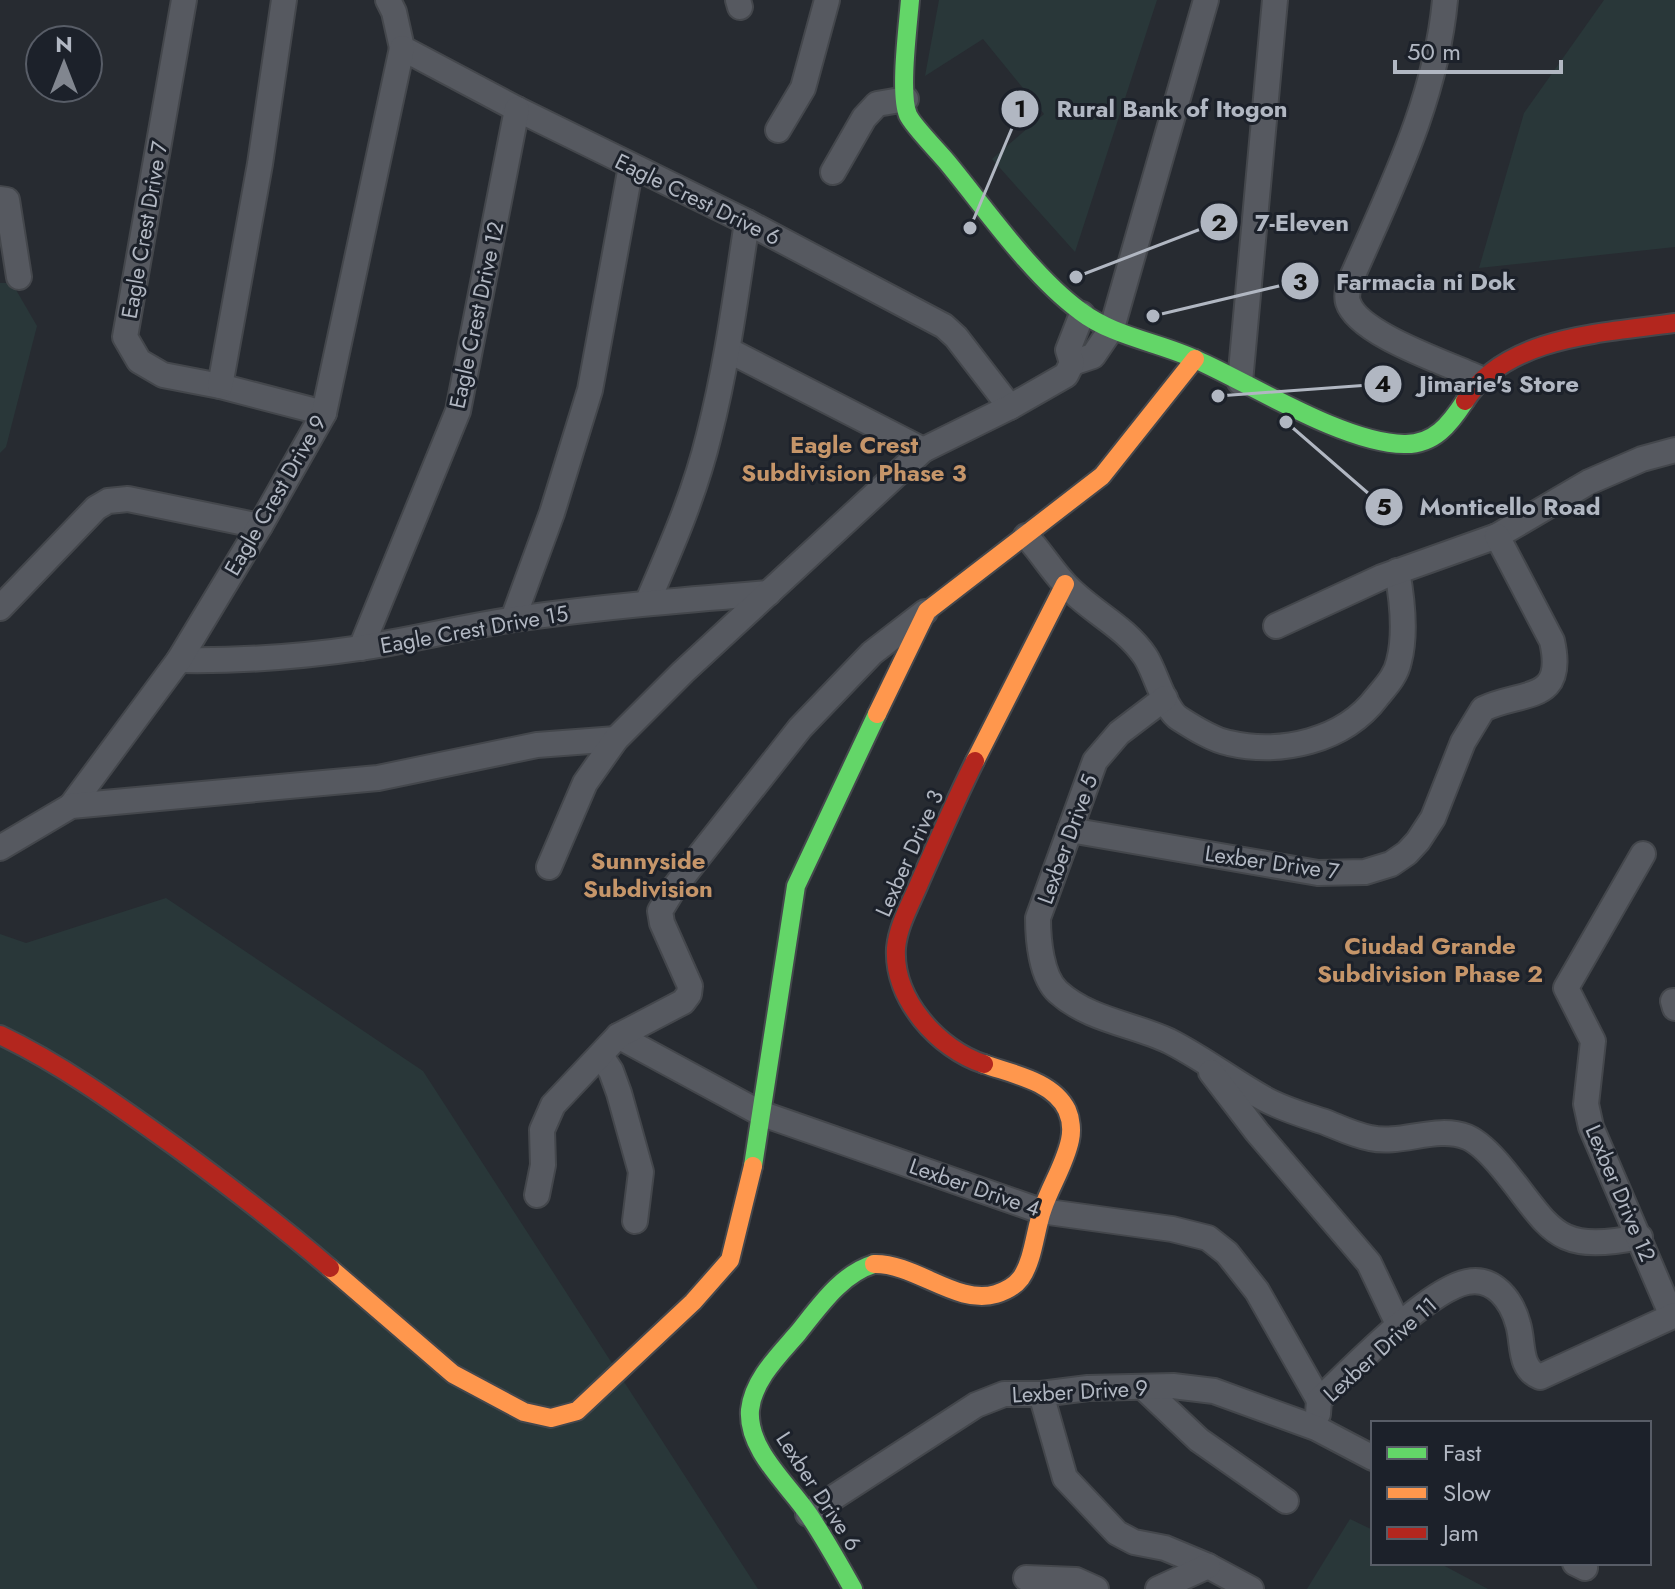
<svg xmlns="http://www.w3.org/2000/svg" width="1675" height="1589" font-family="Jost,sans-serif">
	<rect width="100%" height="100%" fill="#272b31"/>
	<g fill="#293739">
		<path d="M939 0H1157L1075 252 992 159 1044 114 983 39 925 76Z"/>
		<path d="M1604 0H1675V247L1479 268 1524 113Z"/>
		<path d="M0 283H12L37 326 6 447 0 453Z"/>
		<path d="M166 898 423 1071 758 1589H0V934L26 943Z"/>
		<path d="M1350 1519 1373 1530V1563H1439L1488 1589H1307Z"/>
	</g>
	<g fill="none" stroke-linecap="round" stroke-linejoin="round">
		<g stroke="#44474c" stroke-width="28">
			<g id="street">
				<path d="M184 0 125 337 139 361 163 375 220 386 324 413"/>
				<path d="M388 0 394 12 402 48 517 109 747 222 944 326 956 337 1010 407"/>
				<path d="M738 0 740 7"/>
				<path d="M1445 0C1436 101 1389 192 1349 284 1348 290 1346 296 1348 302 1358 335 1450 364 1481 379"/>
				<path d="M778 130 803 88 827 0"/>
				<path d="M833 172 864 118 877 104 906 99"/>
				<path d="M0 199 7 200 19 277"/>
				<path d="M728 350 923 450"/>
				<path d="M1072 363 1093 356 1112 328 1206 0"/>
				<path d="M1240 382 1275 0"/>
				<path d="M220 386 260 164 284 0"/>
				<path d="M1026 536C1040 551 1051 569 1064 583 1089 611 1124 625 1145 656 1156 672 1164 710 1180 719 1194 728 1213 740 1229 743 1281 755 1344 741 1377 697 1386 686 1396 676 1399 661 1406 634 1402 598 1397 571"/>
				<path d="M647 603C671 548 695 493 709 435 727 365 736 294 747 222"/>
				<path d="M0 608 96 508 108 501 128 499 260 526"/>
				<path d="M513 619 552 513 590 390 631 166"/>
				<path d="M1276 626 1382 577 1497 536 1589 482 1642 459 1675 450"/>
				<path d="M361 648 458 411 517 109"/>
				<path d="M179 660C240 661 300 657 360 648 412 640 463 627 515 619 599 607 684 600 769 593"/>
				<path d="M1165 698 1119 733 1095 761 1038 918C1038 939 1041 977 1058 992 1089 1020 1133 1024 1169 1041 1201 1057 1231 1080 1263 1098 1282 1109 1304 1115 1325 1122 1340 1128 1354 1135 1370 1138 1402 1145 1436 1125 1467 1137 1481 1143 1494 1158 1503 1169 1553 1230 1553 1254 1640 1237"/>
				<path d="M71 806 179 660 260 526 324 413 402 48"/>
				<path d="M1070 830 1318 873 1365 872 1391 864 1407 853 1418 841 1433 818 1463 742 1483 709C1523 690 1566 704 1552 641L1497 536"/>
				<path d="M0 848 71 806 378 778 537 745 616 739"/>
				<path d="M1643 854 1566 988 1593 1041 1586 1104 1591 1127 1672 1316"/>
				<path d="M549 867 585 783 616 739 683 672 923 450 1010 407 1066 375 1072 363 1068 350 1082 314"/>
				<path d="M1673 1001 1675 1008"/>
				<path d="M618 1036 760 1113 1041 1211 1172 1229 1208 1238 1227 1253 1257 1291 1319 1400"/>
				<path d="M601 1056 611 1071 619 1093 641 1172 635 1221"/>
				<path d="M1211 1072 1257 1132 1369 1263 1399 1326"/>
				<path d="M537 1195 543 1165 542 1130 553 1105 618 1036 683 1002 689 994 690 986 662 923 660 911 674 888 800 728 872 653 925 612"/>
				<path d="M1144 1388 1199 1440 1286 1501"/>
				<path d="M1041 1394 1065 1478 1117 1533 1134 1542 1165 1548 1208 1566 1251 1589"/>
				<path d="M1318 1414 1319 1400C1351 1370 1427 1290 1467 1282 1494 1276 1512 1301 1518 1324 1524 1343 1518 1368 1540 1377L1675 1315"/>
				<path d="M808 1514 976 1405 1004 1394H1041L1088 1388 1173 1386 1214 1391 1316 1428 1373 1458"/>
				<path d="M1575 1563 1585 1568"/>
				<path d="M1026 1578 1076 1580 1096 1589"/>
				<path d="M1158 1589 1208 1566"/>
			</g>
		</g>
		<g stroke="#44474c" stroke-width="22">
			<g id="fast">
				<path d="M910 0C908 26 899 93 908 115 913 126 938 151 947 162 985 208 1032 276 1080 311 1114 337 1159 342 1197 360 1253 385 1344 443 1404 444 1434 445 1450 424 1465 401"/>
				<path d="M753 1166 796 886 877 714"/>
				<path d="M853 1589C839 1564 825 1539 809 1515 789 1485 747 1450 750 1410 753 1380 779 1355 798 1333 819 1307 841 1274 874 1264"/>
			</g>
		</g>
		<g stroke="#44474c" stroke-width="22">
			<g id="slow">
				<path d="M877 714 927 611 1102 476 1195 359"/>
				<path d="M975 761 1065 584"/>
				<path d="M874 1264C915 1263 958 1306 996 1294 1006 1291 1015 1286 1021 1278 1034 1259 1035 1229 1043 1208 1051 1185 1065 1164 1070 1140 1072 1131 1071 1119 1067 1110 1053 1081 1012 1074 984 1064"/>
				<path d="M330 1268 453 1374 524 1412 551 1418 577 1411 693 1302 730 1260 753 1166"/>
			</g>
		</g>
		<g stroke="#44474c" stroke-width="22">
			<g id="jam">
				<path d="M1465 401C1507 335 1605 333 1675 323"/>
				<path d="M975 761C955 801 937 843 919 884 910 905 898 926 896 948 893 999 938 1049 984 1064"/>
				<path d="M0 1035C63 1065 119 1106 176 1147 229 1186 280 1225 330 1268"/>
			</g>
		</g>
		<use href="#street" stroke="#565960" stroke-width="24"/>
		<use href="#fast" stroke="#63d668" stroke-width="18"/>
		<use href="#slow" stroke="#ff974d" stroke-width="18"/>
		<use href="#jam" stroke="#b3261e" stroke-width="18"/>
	</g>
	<g text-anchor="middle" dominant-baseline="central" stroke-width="6" stroke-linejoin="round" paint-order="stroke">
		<g font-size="22" fill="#b1b7c2" stroke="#1c212a">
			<text transform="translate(698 199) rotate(26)">Eagle Crest Drive 6</text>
			<text transform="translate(144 230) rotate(-80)">Eagle Crest Drive 7</text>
			<text transform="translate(476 315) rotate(-78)">Eagle Crest Drive 12</text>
			<text transform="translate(275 495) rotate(-60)">Eagle Crest Drive 9</text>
			<text transform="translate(474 629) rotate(-10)">Eagle Crest Drive 15</text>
			<text transform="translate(1067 839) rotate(-70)">Lexber Drive 5</text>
			<text transform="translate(909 853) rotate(-66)">Lexber Drive 3</text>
			<text transform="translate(1272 862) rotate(8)">Lexber Drive 7</text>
			<text transform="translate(975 1187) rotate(19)">Lexber Drive 4</text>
			<text transform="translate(1621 1193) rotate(67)">Lexber Drive 12</text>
			<text transform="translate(1380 1349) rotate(-42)">Lexber Drive 11</text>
			<text transform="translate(1080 1391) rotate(-3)">Lexber Drive 9</text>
			<text transform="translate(819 1491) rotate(57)">Lexber Drive 6</text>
		</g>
		<g font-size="24" font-weight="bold" fill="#c59569" stroke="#1c212a">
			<text x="854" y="444">Eagle Crest<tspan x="854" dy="28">Subdivision Phase 3</tspan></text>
			<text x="648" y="860">Sunnyside<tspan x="648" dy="28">Subdivision</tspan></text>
			<text x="1430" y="945">Ciudad Grande<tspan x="1430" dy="28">Subdivision Phase 2</tspan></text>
		</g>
	</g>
	<path fill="none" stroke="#b1b7c2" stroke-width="3" d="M970 228L1020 109M1076 277L1219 222M1153 316L1300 281M1218 396L1383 384M1286 422L1384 507"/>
	<g fill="#b1b7c2" stroke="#1c212a" stroke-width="3">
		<circle cx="970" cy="228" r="8"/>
		<circle cx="1076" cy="277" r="8"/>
		<circle cx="1153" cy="316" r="8"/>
		<circle cx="1218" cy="396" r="8"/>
		<circle cx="1286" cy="422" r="8"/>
		<circle cx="1020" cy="109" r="20"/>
		<circle cx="1219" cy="222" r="20"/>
		<circle cx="1300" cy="281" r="20"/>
		<circle cx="1383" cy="384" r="20"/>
		<circle cx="1384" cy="507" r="20"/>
	</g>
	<g font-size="24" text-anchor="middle" font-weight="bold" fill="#111">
		<text x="1020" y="117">1</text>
		<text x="1219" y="231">2</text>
		<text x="1300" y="290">3</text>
		<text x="1383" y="392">4</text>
		<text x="1384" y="515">5</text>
	</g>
	<g font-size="24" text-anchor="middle" font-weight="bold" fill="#b1b7c2" stroke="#1c212a" stroke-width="6" stroke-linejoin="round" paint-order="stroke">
		<text x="1172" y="117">Rural Bank of Itogon</text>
		<text x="1302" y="231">7-Eleven</text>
		<text x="1426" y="290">Farmacia ni Dok</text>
		<text x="1499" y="392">Jimarie's Store</text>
		<text x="1510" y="515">Monticello Road</text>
	</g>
	<rect x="1371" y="1421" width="280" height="144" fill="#1c212a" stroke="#585d67" stroke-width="2"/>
	<rect x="1387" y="1447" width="40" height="12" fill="#63d668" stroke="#585d67" stroke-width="2"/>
	<text x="1443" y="1461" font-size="24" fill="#b1b7c2">Fast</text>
	<rect x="1387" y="1487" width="40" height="12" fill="#ff974d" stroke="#585d67" stroke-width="2"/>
	<text x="1443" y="1501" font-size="24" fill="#b1b7c2">Slow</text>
	<rect x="1387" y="1527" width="40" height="12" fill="#b3261e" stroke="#585d67" stroke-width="2"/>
	<text x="1443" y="1541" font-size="24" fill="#b1b7c2">Jam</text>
	<g transform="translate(64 64)"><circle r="38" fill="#1c212a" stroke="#585d67" stroke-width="2"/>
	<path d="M0-6L14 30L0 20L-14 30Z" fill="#81868f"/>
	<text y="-12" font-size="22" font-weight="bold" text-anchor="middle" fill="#b1b7c2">N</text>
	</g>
	<path d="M1395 60v12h166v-12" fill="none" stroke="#b1b7c2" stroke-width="4"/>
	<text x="1407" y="60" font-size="24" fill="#b1b7c2" stroke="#1c212a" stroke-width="6" paint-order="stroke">50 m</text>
</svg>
